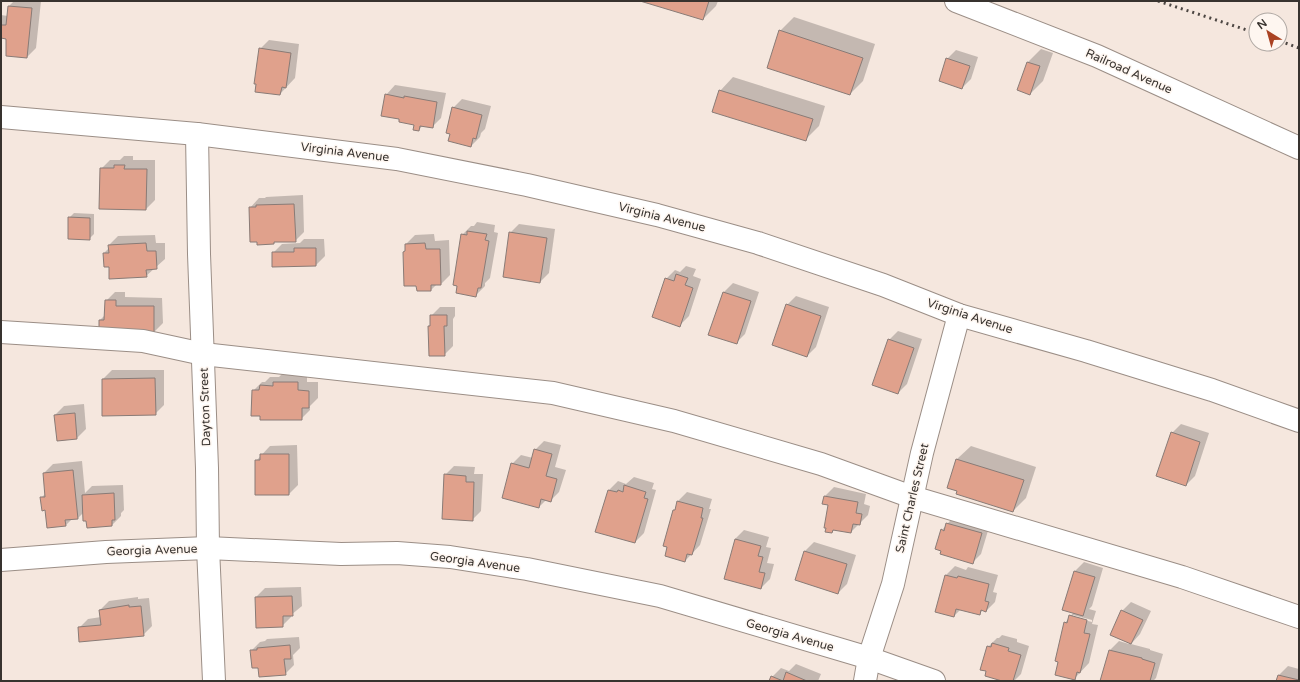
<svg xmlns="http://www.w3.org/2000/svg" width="1300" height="682" font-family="'Varela Round',sans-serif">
	<rect width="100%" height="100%" fill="#f5e7de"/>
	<g fill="#0003" fill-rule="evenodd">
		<path d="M14 1H41L36 48 27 57 8 38 1 37V15L8 16 9 6Z"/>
		<path d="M643 1H718L716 6 703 19Z"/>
		<path d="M794 17 875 44 863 81 850 94 780 31Z"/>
		<path d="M269 40 299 44 295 78 280 94 260 49Z"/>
		<path d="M1041 49 1053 53 1043 81 1030 94 1018 90 1028 62Z"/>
		<path d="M956 50 978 57 971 79 962 88 947 59Z"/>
		<path d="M733 77 825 106 819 126 806 139 720 91Z"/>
		<path d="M395 85 446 93 441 118 432 127 423 125 419 130 415 124 400 118 386 95Z"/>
		<path d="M462 99 491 106 485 129 481 133 480 137 471 146 453 108Z"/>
		<path d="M124 156H133V160H155V200L146 209 101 169 110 160H120Z"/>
		<path d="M303 195 304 232 295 241H276L274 243 250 208 259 198H265L266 197Z"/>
		<path d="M74 213 94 214V234L89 239 69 218Z"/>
		<path d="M477 222 495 225 494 232 498 233 490 278 485 283V286L476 295 462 235 471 226H474Z"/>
		<path d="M519 224 555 229 549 273 540 282 510 233Z"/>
		<path d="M434 234 435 241 449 240 450 275 441 284H437L431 290 404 252 406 249V244L415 235Z"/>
		<path d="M155 235 156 243H165V259L146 276 109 266 104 253 109 248V245L118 236Z"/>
		<path d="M304 239H324L325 256 316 265 273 253 282 244 300 243Z"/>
		<path d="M686 266 696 269 693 276 701 279 689 316 680 325 666 279 675 270 680 272Z"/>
		<path d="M733 283 759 292 745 334 736 343 710 334 724 292Z"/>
		<path d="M115 292H125V297L162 298 163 323 154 332 100 328V320L105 315 106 301Z"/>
		<path d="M796 296 829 307 816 347 807 356 787 305Z"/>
		<path d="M440 307H455V316L453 319V346L444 355 429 326 431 324V316Z"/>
		<path d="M898 331 922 339 907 384 898 393 889 340Z"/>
		<path d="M112 370H164V405L155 414 103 379Z"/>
		<path d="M283 373 307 374V382H318V398L310 406V410L301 419 261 415 253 391 262 382H265L270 377H279Z"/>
		<path d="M84 404 86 429 77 438 58 440 55 415 64 406Z"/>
		<path d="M1181 424 1209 433 1195 476 1186 485 1172 433Z"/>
		<path d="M544 441 561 445 555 467 566 470 559 492 550 501 546 500 539 507 512 464 521 455 533 458 535 450Z"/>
		<path d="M297 445 298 485 289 494 256 461 270 446Z"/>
		<path d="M971 446 1036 467 1026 498 1013 511 948 487 957 459Z"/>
		<path d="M82 461 85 493 92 486 123 485 124 510 121 513V516L112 525 84 512 78 518 72 519 66 525 45 509 41 498 46 493 44 473 53 464Z"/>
		<path d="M454 466 475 467 474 474H483L481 511 472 520 445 475Z"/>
		<path d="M634 477 654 483 652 489 656 490 644 533 635 542 596 531 609 490 618 481 626 484Z"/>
		<path d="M834 487 866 494 864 504 870 506 868 515 851 532 835 529 832 532 829 504 825 496Z"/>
		<path d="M687 492 712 499 709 509H711L700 545 685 561 669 547 674 511 676 508 678 501Z"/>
		<path d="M956 514 990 524 981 554 972 563 942 530Z"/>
		<path d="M744 530 769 537 766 547 771 548 767 563 774 564 770 579 761 588 735 539Z"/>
		<path d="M814 542 856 555 847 584 838 593 796 580 805 551Z"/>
		<path d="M1084 562 1103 568 1092 606 1089 609 1096 611 1092 624 1098 625 1089 663 1074 679 1065 623 1074 612 1064 609 1075 571ZM1073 615 1092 620V622L1072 617Z"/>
		<path d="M955 566 966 570 968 567 998 575 993 592 997 593 995 602 986 611 983 610 979 614 961 609 954 616 946 575Z"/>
		<path d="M301 587 302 606 291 615V617L282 626 256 597 265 588Z"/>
		<path d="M138 597V599L149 598 152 626 143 635 79 628 88 619 101 617 100 610 109 601Z"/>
		<path d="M1131 602 1151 611 1140 634 1131 644 1150 649V650L1163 654 1156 678 1153 681H1101L1110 650 1119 641 1129 644 1122 611Z"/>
		<path d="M1002 635 1017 639V642L1029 646 1021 674 1014 681H1006L988 647 997 638H999Z"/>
		<path d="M299 637 300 648 293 655 294 665 285 674 259 667 251 651 260 642 265 641 267 639Z"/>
		<path d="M796 664 821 674 818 681H770L772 677 781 668 789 671Z"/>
		<path d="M1288 666 1299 669V681H1277L1279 675Z"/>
	</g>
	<g fill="#e0a18c" stroke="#897b76">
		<path d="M640 1H709L703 20Z"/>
		<path d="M8 6 32 8 27 58 6 56V39L1 38V25H6Z"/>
		<path d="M779 30 863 58 850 95 767 68Z"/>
		<path d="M259 48 291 53 286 88 282 87 280 95 255 92 256 84H254Z"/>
		<path d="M946 58 970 66 962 89 939 81Z"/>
		<path d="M1027 62 1040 66 1030 95 1017 90Z"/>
		<path d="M719 90 813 119 806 141 712 112Z"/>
		<path d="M385 94 404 98V96L437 102 433 128 420 126 419 131 413 130 414 125 399 122V119L381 116Z"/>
		<path d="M452 107 482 115 476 139 473 138 471 147 448 141 450 134 446 133Z"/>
		<path d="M114 165H125L124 169H147L146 210 99 209 100 168H114Z"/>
		<path d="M294 204 296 242H274V244L257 245V242H250L249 207H256V205Z"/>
		<path d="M68 217 90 218V240L68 239Z"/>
		<path d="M467 231 487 234 485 240 489 241 481 288H478L476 297 456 293 457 286 453 285 461 234 467 235Z"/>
		<path d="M509 232 547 238 540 283 503 277Z"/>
		<path d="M146 243 147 251H156L157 269 146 270 147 277 109 279V267H104L103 253H109L108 245Z"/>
		<path d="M425 243 426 249H440L441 285H431V291H417L416 286H404L403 252 405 251V244Z"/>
		<path d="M294 248H316V266L272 267V252H294Z"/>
		<path d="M676 274 688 278 685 285 693 288 680 327 652 317 665 278 674 281Z"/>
		<path d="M723 292 751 301 737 344 708 335Z"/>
		<path d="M105 300H116V306H154V333L99 329V320H104Z"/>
		<path d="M786 304 821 316 807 357 772 345Z"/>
		<path d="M430 315H447V326H444L445 356H429L428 326H430Z"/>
		<path d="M888 339 914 348 898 394 872 385Z"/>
		<path d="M155 378 156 415 102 416V379Z"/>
		<path d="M273 382H298V390L309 391V408H302V420H260V416H251L252 390H259L260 385 273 386Z"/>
		<path d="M75 413 77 439 57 441 54 415Z"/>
		<path d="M1171 432 1200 442 1186 486 1156 476Z"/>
		<path d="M534 449 552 454 546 476 557 479 551 502 541 499 539 508 502 498 511 463 529 468Z"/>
		<path d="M260 454H289V495H255V460H260Z"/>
		<path d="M956 459 1024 480 1013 512 956 494 957 491 947 488Z"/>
		<path d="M73 470 78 519 65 520 66 526 47 528 45 510 42 511 40 497H45L43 473Z"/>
		<path d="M444 474 466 476V482H474L473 521 442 519Z"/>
		<path d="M624 485 646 492 644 498 648 499 635 543 595 532 608 490 617 492 618 490 623 492Z"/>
		<path d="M114 493 115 520H112V526L87 528 86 521H83L82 495Z"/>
		<path d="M824 496 858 502 856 513 862 514 860 525 853 524 851 533 833 530 832 533 825 532 826 528H824L828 505 822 504Z"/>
		<path d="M677 501 703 508 701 518H703L692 555 687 554 685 562 665 556 667 547 663 546 673 510H675Z"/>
		<path d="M946 523 982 533 973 564 940 554 941 551 935 549 941 529 944 531Z"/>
		<path d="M735 539 761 546 758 556 763 557 759 572 765 573 761 589 724 579Z"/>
		<path d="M804 551 847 564 838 594 795 580Z"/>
		<path d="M1074 571 1095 577 1083 616 1062 610Z"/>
		<path d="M945 575 957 578 958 576 989 584 985 601 989 602 986 612 981 610 980 615 956 609 954 617 935 612Z"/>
		<path d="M292 596 293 616H283V627L256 628 255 597Z"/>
		<path d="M129 605V607L141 606 144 636 79 642 78 627 101 625 99 610Z"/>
		<path d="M1121 610 1143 620 1131 644 1110 635Z"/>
		<path d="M1069 615 1087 620 1084 633 1090 634 1080 673 1077 672 1075 680 1055 675 1058 662 1055 661 1064 622 1067 623Z"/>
		<path d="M992 643 1009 648 1008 651 1021 655 1013 681H1002L985 676 986 671 980 670 987 646 991 647Z"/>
		<path d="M290 645 291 659H284L286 675 259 677 258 668H252L250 650H257V648Z"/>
		<path d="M1109 650 1142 658V659L1155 663 1150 681H1100Z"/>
		<path d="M786 672 807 681H769L771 676 783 681Z"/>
		<path d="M1278 675 1299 680V681H1276Z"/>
	</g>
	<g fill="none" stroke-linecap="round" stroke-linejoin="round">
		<g stroke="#9b8e86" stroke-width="24">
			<g id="minor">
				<path d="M956 1 1097 56 1299 148"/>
				<path d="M1 117 197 134 397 159 527 185 657 215 758 243 883 285 959 315 1086 351 1212 390 1299 421"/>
				<path d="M197 134 199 254 207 468 208 548 214 681"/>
				<path d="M1 332 143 341 203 354 553 393 674 421 821 464 912 497 1182 577 1299 617"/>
				<path d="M1 560 106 552 208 548 341 554 397 553 450 557 527 569 660 596 869 658 934 681"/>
				<path d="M865 681 869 658 893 584 922 453 959 315"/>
			</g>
		</g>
		<use href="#minor" stroke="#fff" stroke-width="22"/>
		<g stroke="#4c4642" stroke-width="3" stroke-dasharray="2 4" stroke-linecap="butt">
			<path d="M1158 1 1256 33"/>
			<path d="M1280 41 1299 48"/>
		</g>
	</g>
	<g text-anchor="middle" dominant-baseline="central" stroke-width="3" stroke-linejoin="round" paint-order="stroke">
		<g font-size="12" fill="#38332f" stroke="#fef6f0">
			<text transform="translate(1129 71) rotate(24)">Railroad Avenue</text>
			<text transform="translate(345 152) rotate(7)">Virginia Avenue</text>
			<text transform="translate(662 217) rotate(14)">Virginia Avenue</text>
			<text transform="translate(970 316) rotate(18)">Virginia Avenue</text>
			<text transform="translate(205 407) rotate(-92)">Dayton Street</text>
			<text transform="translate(912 498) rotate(-77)">Saint Charles Street</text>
			<text transform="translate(152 550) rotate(-2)">Georgia Avenue</text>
			<text transform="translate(475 562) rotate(8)">Georgia Avenue</text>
			<text transform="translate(790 635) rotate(16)">Georgia Avenue</text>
		</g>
	</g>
	<rect width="1300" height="682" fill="none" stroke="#38332f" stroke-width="4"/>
	<g transform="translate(1268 32) rotate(323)"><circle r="19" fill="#fef6f0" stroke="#afa8a3"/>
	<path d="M0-3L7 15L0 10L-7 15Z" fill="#aa4222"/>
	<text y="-6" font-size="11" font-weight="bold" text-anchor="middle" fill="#38332f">N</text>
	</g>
</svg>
